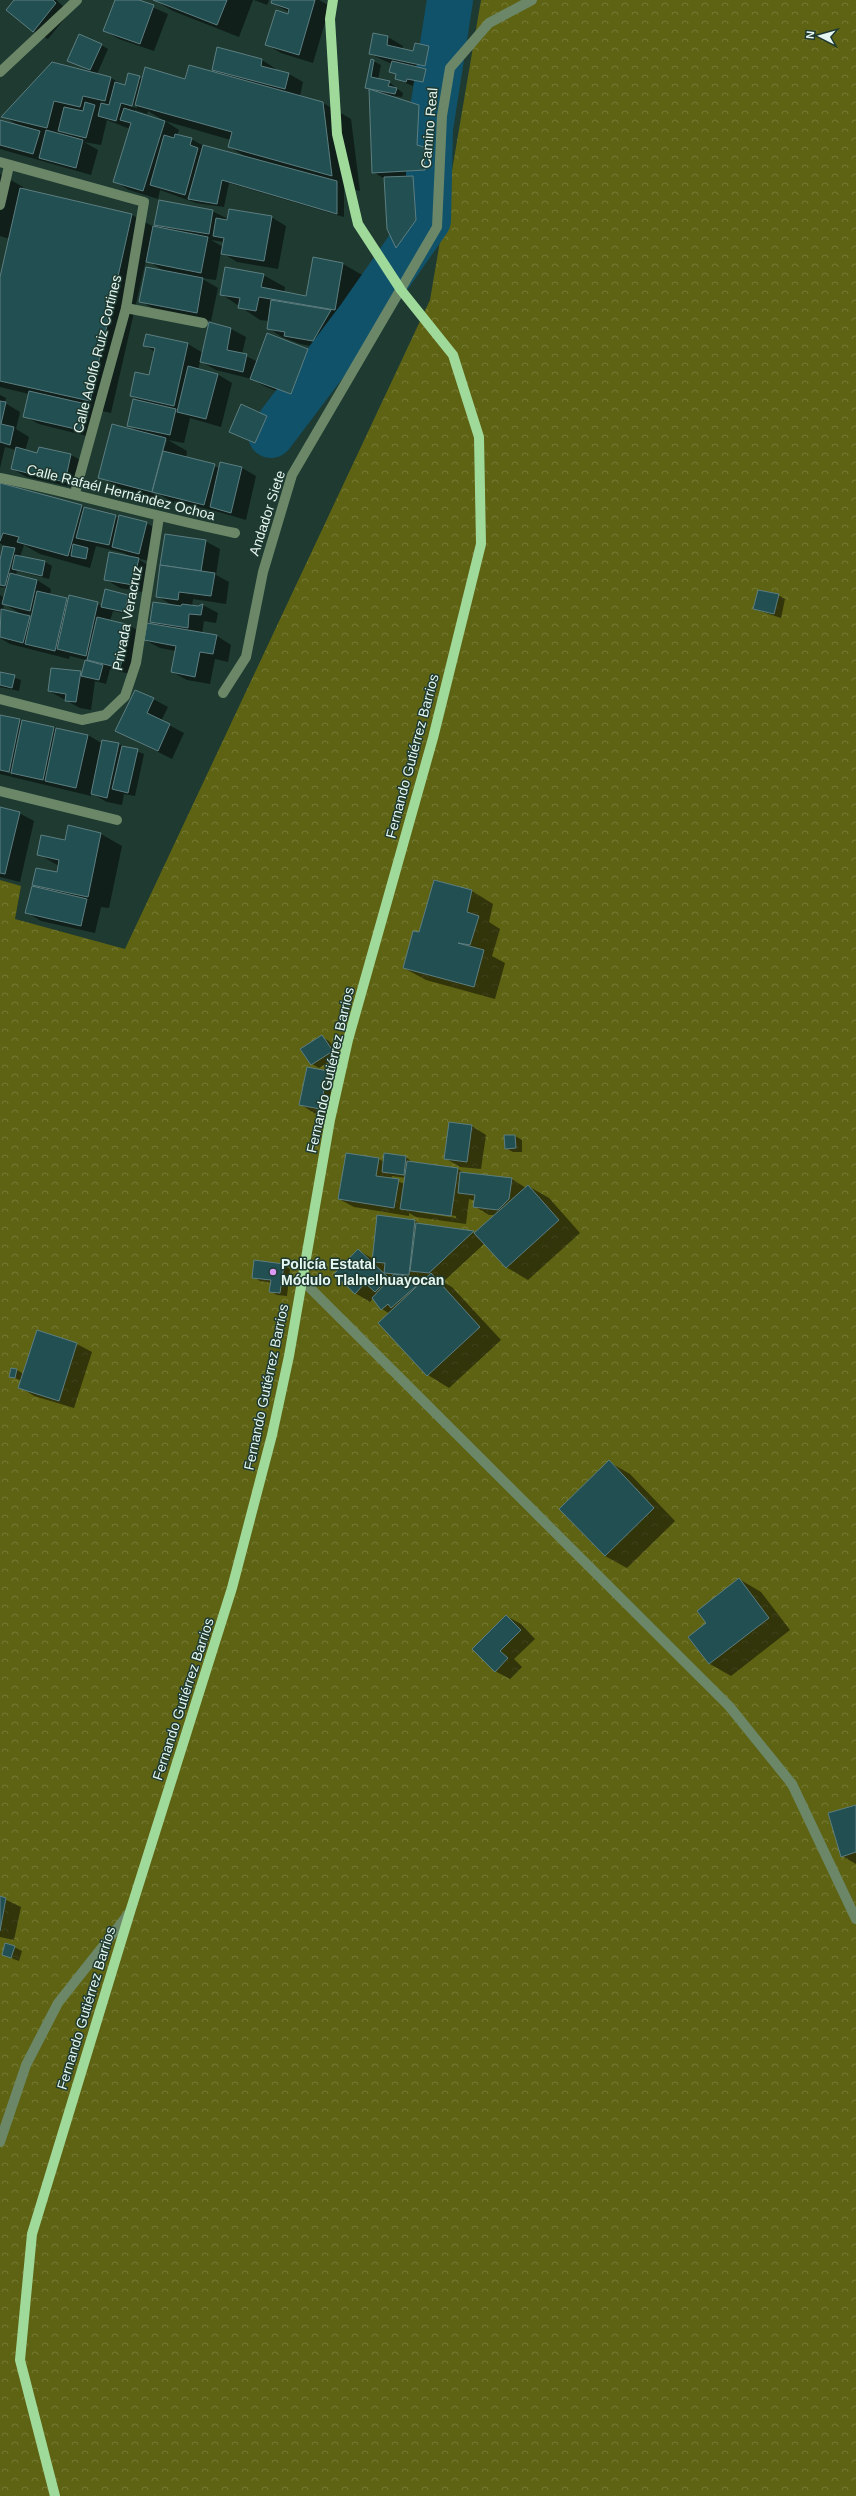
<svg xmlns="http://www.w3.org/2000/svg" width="856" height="2496" font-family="Arial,sans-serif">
	<defs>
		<pattern id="forest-crowns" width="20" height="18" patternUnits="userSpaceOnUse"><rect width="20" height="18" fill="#5e6313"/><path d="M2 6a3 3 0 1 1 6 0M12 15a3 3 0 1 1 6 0" fill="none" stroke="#757a36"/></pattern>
	</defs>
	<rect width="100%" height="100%" fill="#1e3a31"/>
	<path fill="url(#forest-crowns)" d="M481 0H856V2496H0V880L21 886 15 919 125 949 430 300Z"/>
	<g fill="#0007" fill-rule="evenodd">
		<path d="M16 0H56L70 12 48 39 34 31Z"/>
		<path d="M116 0H136L168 14 154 51 119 39 105 31Z"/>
		<path d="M154 0H253L239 37 173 11Z"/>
		<path d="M254 0H269L267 5Z"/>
		<path d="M273 0H319L330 6 313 63 281 53 266 44 289 12 272 3Z"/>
		<path d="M374 34 388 37 403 46 402 50 414 52 428 47 443 55 439 74 433 72 430 86 414 82 413 86 396 79 397 75 391 71 392 64 370 54Z"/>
		<path d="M101 45 108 49 97 74 111 78 125 86 129 74 143 79 186 80 220 74 213 69 218 49 262 60 276 69V71L289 74 303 82 300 96 323 103 351 119 360 191 344 187V217L229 183 224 207 196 203 160 190 158 199 129 190 114 181 130 129 107 120 101 145 84 142 98 150 91 175 0 149V121L18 125 3 116 94 74 69 60ZM129 104 137 106V108L129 106ZM135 110 147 114 148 111 163 120 135 112ZM165 121 231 140 229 147 248 158 204 146 191 139 177 135 179 130Z"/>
		<path d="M371 60 381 65 378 79 389 82 403 93 402 97 381 94 419 106 440 119 438 157 445 161 446 182 423 183 427 185 430 229 411 255 397 247 388 228 385 179 373 172 370 89 366 87Z"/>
		<path d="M0 174 23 187V189L132 215 154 227 161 228 155 225 212 211 228 219 271 217 286 226 278 269 237 262 221 252 216 280 201 278 218 288 211 321 155 310 141 301 166 272 146 260 111 413 93 409 100 414 95 438 39 424 24 416 29 394 0 387V282L10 239 0 236ZM211 240 224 242 223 247Z"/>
		<path d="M314 258 343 264 364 276 356 322 345 320 328 349 300 344 282 337 268 328 269 321 260 320 221 294 263 275 285 287 284 293 306 297Z"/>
		<path d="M210 324 231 329 246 337 242 354 258 362 268 335 308 350 322 358 305 402 266 387 252 379 216 370 200 361 198 370 217 374 232 383 221 427 190 418 184 443 168 440 187 451 186 458 220 468H242L256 476 246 520 219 512 174 501V503L148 488 147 490 167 502 121 489 100 477 136 430 128 425 141 402 131 396 150 376 155 352 144 345 188 344 203 353ZM165 439 167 440 163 452H161Z"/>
		<path d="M0 395 6 398 5 403 20 412 16 429 29 437 25 451 38 454 40 448 71 455 86 463 80 489 27 477 12 469 16 450 5 447 0 468Z"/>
		<path d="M267 416 281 425 270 451 230 431Z"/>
		<path d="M0 487 81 506 119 518 146 523 161 531 154 562 136 558 153 568 148 593 120 588 105 579 131 557 124 553 96 546 90 568 40 554 24 545 20 557 45 562 52 566 49 579 17 571 16 575 37 580 51 589 50 595 69 600 70 597 103 606 106 591 128 596 135 600 132 615 113 611 110 621 130 626 146 635 160 626 151 621 174 606 157 596 205 541 220 549 216 575 229 582 226 604 193 599 192 606 203 605 218 613 216 623 204 621 202 634 217 636 231 645 228 662 215 659 210 684 187 680 172 672 176 651 160 648 143 639 134 675 110 669 106 684 95 681 91 710 80 708 49 691 80 672 83 674 86 660 70 656 69 659 10 644 0 638V595L5 598 7 588 0 587V564L4 546 0 543ZM4 604 21 614 3 610ZM26 614 32 615V618Z"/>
		<path d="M778 595 785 599 781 618 754 609Z"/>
		<path d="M0 673 21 680 19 691 0 687Z"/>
		<path d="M153 699 168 707 161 721 184 733 172 759 117 731Z"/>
		<path d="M0 716 88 735 103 744H118L144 754 135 796 124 794 122 805 107 802 91 793V796L0 774ZM5 769 12 773V775L4 770Z"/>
		<path d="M0 808 19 813 34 821 20 882 0 877Z"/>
		<path d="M101 834 122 846 109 908 101 907 95 933 41 921 26 912 40 888 33 884 58 873 59 866 38 854 66 841Z"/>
		<path d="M434 881 472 891 493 904 489 922 500 929 492 956 505 963 495 999 426 980 404 968 420 934Z"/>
		<path d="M322 1037 329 1041 340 1055 319 1068 312 1064Z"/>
		<path d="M307 1068 328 1072 342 1081 335 1117 314 1113 300 1104Z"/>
		<path d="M472 1126 486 1135 481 1169 460 1167 445 1158Z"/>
		<path d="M515 1136 522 1140V1152H513L506 1148Z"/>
		<path d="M385 1154 406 1157 413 1163 458 1169 466 1174 512 1179 526 1188 528 1186 549 1198 580 1233 528 1280 506 1267 485 1243 443 1282 452 1287 501 1340 449 1388 428 1375 380 1323 390 1314 382 1309 373 1298 370 1302 355 1293 358 1250 373 1259 415 1221 423 1225 476 1233 495 1215H489L474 1206 475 1201 469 1199 466 1224 416 1217 409 1213V1216L354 1207 339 1199 379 1159 384 1162ZM392 1176 406 1178 405 1184 391 1179ZM416 1210 456 1216V1218L416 1212Z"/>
		<path d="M283 1265 290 1269 287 1296 277 1295 270 1291 272 1283 260 1281 253 1277Z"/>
		<path d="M37 1331 77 1344 92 1352 74 1408 34 1396 20 1387 22 1381 10 1376 17 1370 24 1374Z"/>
		<path d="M609 1462 630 1474 675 1521 627 1568 605 1556Z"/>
		<path d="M739 1579 761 1592 790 1630 731 1676 710 1664 689 1637 707 1623Z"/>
		<path d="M506 1616 521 1624 535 1639 514 1659 522 1667 510 1679 495 1671Z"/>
		<path d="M856 1806V1864L842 1856Z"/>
		<path d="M0 1897 21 1907 14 1940 0 1937Z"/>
		<path d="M14 1947 22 1951 19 1961 3 1955Z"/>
	</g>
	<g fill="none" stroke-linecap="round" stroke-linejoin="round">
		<path stroke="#11526b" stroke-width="46" d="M271 435 361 316 428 220 430 129 450 0"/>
	</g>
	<g fill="#224f52" stroke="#5d7e80">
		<path d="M14 0H53L56 3 33 32 6 10Z"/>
		<path d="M115 0H139L154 5 140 44 103 31Z"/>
		<path d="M153 0H227L217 25Z"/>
		<path d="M272 0H315L299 55 265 45 276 10 288 14 289 9 271 3Z"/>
		<path d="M373 33 388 36 387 45 413 51 415 43 429 46 425 66 369 54Z"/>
		<path d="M79 34 102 44 90 70 67 61Z"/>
		<path d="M217 47 262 59 261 66 289 73 285 89 212 70Z"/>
		<path d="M371 59 374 60 371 77 390 81 388 86 397 88 395 94 365 88Z"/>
		<path d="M392 61 426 69 423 82 407 79 406 82 395 79 396 74 389 72Z"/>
		<path d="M52 62 111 77 105 101 83 96 80 107 54 101 47 128 1 117Z"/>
		<path d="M189 65 323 102 332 176 228 147 232 132 135 105 145 67 185 79Z"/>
		<path d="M128 73 140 76 132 106 121 103 116 121 98 116 101 103 109 105 115 82 125 85Z"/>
		<path d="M369 89 419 105 417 145 424 147 425 170 372 173Z"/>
		<path d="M85 102 95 105 86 138 58 131 64 107 83 111Z"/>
		<path d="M124 108 165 121 143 191 113 182 131 123 120 120Z"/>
		<path d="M0 120 40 131 33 154 0 145Z"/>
		<path d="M46 130 83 140 76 168 39 158Z"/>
		<path d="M175 134 192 138 190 145 198 148 185 195 150 185 164 135 174 138Z"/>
		<path d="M203 145 337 181V214L222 180 217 204 188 199Z"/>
		<path d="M413 176 416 220 396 248 387 229 384 177Z"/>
		<path d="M20 188 132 214 90 401 0 381V277Z"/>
		<path d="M159 200 213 210 209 234 154 225Z"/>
		<path d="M229 209 272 216 264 261 221 254 224 238 213 236 216 218 227 220Z"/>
		<path d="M153 226 208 237 201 273 146 262Z"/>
		<path d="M313 257 343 263 335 310 259 297 256 311 238 308 240 298 220 295 225 267 264 274 261 287 306 296Z"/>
		<path d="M146 267 203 278 197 313 139 302Z"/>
		<path d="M271 300 331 310 313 341 284 336 285 332 267 329Z"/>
		<path d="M209 322 231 328 227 350 247 354 243 372 200 362Z"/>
		<path d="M267 333 308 349 291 394 250 379Z"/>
		<path d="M146 334 188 343 174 406 130 396 135 372 149 375 155 348 143 346Z"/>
		<path d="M188 366 218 374 206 419 177 412Z"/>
		<path d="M29 391 86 404 80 430 23 417Z"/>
		<path d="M133 399 176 409 170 435 127 426Z"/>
		<path d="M0 401 6 402 1 424 14 427 10 445 0 442Z"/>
		<path d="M241 404 267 416 255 443 229 432Z"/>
		<path d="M112 424 166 438 152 492 98 478Z"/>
		<path d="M16 447 37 453 39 447 71 454 65 482 11 469Z"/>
		<path d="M163 451 215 464 204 505 152 492Z"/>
		<path d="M220 462 242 467 231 513 210 507Z"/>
		<path d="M0 483 82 505 68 556 17 542 19 537 3 533 0 541Z"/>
		<path d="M84 507 116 515 109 545 76 538Z"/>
		<path d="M119 515 147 522 139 554 112 547Z"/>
		<path d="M165 534 206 540 201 571 160 565Z"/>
		<path d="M73 544 88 548 86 559 71 556Z"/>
		<path d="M3 546 15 548 5 586 0 585V560Z"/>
		<path d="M109 552 139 558 133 585 104 580Z"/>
		<path d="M15 555 45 561 42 576 12 569Z"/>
		<path d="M160 565 215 573 211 596 179 592 178 600 156 597Z"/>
		<path d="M10 573 37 580 30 611 2 604Z"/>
		<path d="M105 589 128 595 125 612 101 607Z"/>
		<path d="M758 590 779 594 774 614 753 609Z"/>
		<path d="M37 591 67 598 55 651 25 644Z"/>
		<path d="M69 595 98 602 86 656 57 649Z"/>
		<path d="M153 602 181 606 182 604 198 606 203 604 201 615 189 614 188 628 150 622Z"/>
		<path d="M1 609 30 616 23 643 0 637Z"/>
		<path d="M97 617 130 625 120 668 87 660Z"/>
		<path d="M147 623 217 635 213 654 200 652 195 677 171 672 176 646 144 640Z"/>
		<path d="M85 660 103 665 99 680 81 676Z"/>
		<path d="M51 668 81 671 76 702 65 701 66 694 48 691Z"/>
		<path d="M0 672 15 675 12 688 0 685Z"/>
		<path d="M135 690 154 698 147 713 170 724 158 751 115 731Z"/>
		<path d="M0 715 20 719 9 772 0 770Z"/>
		<path d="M22 720 54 727 43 780 11 773Z"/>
		<path d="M56 728 88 735 76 788 45 781Z"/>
		<path d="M102 740 119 743 107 798 91 794Z"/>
		<path d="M122 746 138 749 128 793 112 789Z"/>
		<path d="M0 807 20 812 5 874 0 873Z"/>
		<path d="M68 825 101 833 88 897 32 885 36 868 57 872 59 860 37 855 41 835 65 840Z"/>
		<path d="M434 880 472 890 467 912 479 916 470 945 458 943 484 950 474 987 403 968 413 931 419 932Z"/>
		<path d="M32 886 87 899 81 926 25 913Z"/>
		<path d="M322 1035 333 1051 311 1065 300 1049Z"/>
		<path d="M307 1067 328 1071 320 1109 299 1105Z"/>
		<path d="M449 1122 472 1125 467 1162 444 1159Z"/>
		<path d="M504 1135H515L516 1148 505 1149Z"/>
		<path d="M346 1153 379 1158 376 1176 399 1179 394 1208 338 1199Z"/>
		<path d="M384 1153 406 1156 404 1175 382 1172Z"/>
		<path d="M407 1161 458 1168 451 1216 400 1209Z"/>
		<path d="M460 1172 512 1178 509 1199 498 1210 473 1207 475 1195 458 1193Z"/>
		<path d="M528 1185 559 1220 506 1268 474 1233Z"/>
		<path d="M377 1215 415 1220 409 1275 384 1273 385 1263 372 1262Z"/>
		<path d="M416 1223 474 1231 429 1273 410 1271Z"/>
		<path d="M358 1249 389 1278 375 1292 365 1283 355 1294 334 1274Z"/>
		<path d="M254 1260 284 1264 280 1293 269 1292 271 1280 252 1278Z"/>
		<path d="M431 1273 480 1327 427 1376 378 1323Z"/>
		<path d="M394 1274 424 1279 391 1308 388 1304 381 1310 372 1298Z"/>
		<path d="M37 1330 77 1343 59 1401 18 1388Z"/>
		<path d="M11 1368 17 1369 15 1378 9 1377Z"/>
		<path d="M609 1460 654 1508 605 1556 559 1509Z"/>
		<path d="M739 1578 769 1618 709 1664 688 1637 706 1623 697 1611Z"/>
		<path d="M506 1615 521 1630 500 1651 508 1658 495 1672 472 1649Z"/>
		<path d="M856 1805V1852L841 1857 828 1813Z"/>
		<path d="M0 1896 6 1898 0 1931Z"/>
		<path d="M5 1943 15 1946 11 1958 2 1955Z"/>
	</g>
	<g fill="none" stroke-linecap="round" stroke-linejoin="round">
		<g stroke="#6b8768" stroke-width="10">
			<path d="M0 72 77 0"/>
			<path d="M0 162 144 202 126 308 75 493"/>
			<path d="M0 205 9 166"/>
			<path d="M126 308 203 323"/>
			<path d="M0 478C79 494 156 517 235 533"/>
			<path d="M223 693 246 657 263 572 292 475 437 227 442 116 450 68 489 23 532 0"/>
			<path d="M0 699 82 720 105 715 125 696 136 663 159 517"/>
			<path d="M0 791 117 820"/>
			<path d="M303 1281 729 1706 792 1784 856 1919"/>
			<path d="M0 2142 26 2065 58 2003 130 1912"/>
		</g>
		<path stroke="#a0da9b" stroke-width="10" d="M55 2496 20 2360 32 2234 130 1912 232 1588 272 1435 289 1356 330 1120 348 1040 433 738 481 544 479 437 453 355 401 290 358 224 337 134 330 19 333 0"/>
	</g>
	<circle fill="#db99f5" stroke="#1e3a31" stroke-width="1.5" cx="273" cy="1272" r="4"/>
	<g text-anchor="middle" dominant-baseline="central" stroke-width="3" stroke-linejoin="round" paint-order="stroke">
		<g font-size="14" fill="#e6f6f0" stroke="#1e3a31">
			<text transform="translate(429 128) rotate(-85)">Camino Real</text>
			<text transform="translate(97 354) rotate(-76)">Calle Adolfo Ruiz Cortines</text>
			<text transform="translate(121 492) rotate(14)">Calle Rafaél Hernández Ochoa</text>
			<text transform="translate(267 513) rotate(-72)">Andador Siete</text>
			<text transform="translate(127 618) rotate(-79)">Privada Veracruz</text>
			<text transform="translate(412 756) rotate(-75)">Fernando Gutiérrez Barrios</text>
			<text transform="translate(330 1070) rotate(-77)">Fernando Gutiérrez Barrios</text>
			<text transform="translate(266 1387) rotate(-78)">Fernando Gutiérrez Barrios</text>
			<text transform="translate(183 1699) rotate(-72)">Fernando Gutiérrez Barrios</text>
			<text transform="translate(86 2008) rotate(-73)">Fernando Gutiérrez Barrios</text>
		</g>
		<g font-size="14" font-weight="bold" fill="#e6f6f0" stroke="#1e3a31" text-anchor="start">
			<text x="281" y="1264">Policía Estatal<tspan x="281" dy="16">Módulo Tlalnelhuayocan</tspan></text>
		</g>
	</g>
	<g transform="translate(820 36) rotate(276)" stroke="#1e3a31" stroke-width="3" paint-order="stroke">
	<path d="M0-3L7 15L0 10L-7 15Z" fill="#e6f6f0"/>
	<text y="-6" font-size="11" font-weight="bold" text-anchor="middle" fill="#e6f6f0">N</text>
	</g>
</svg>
